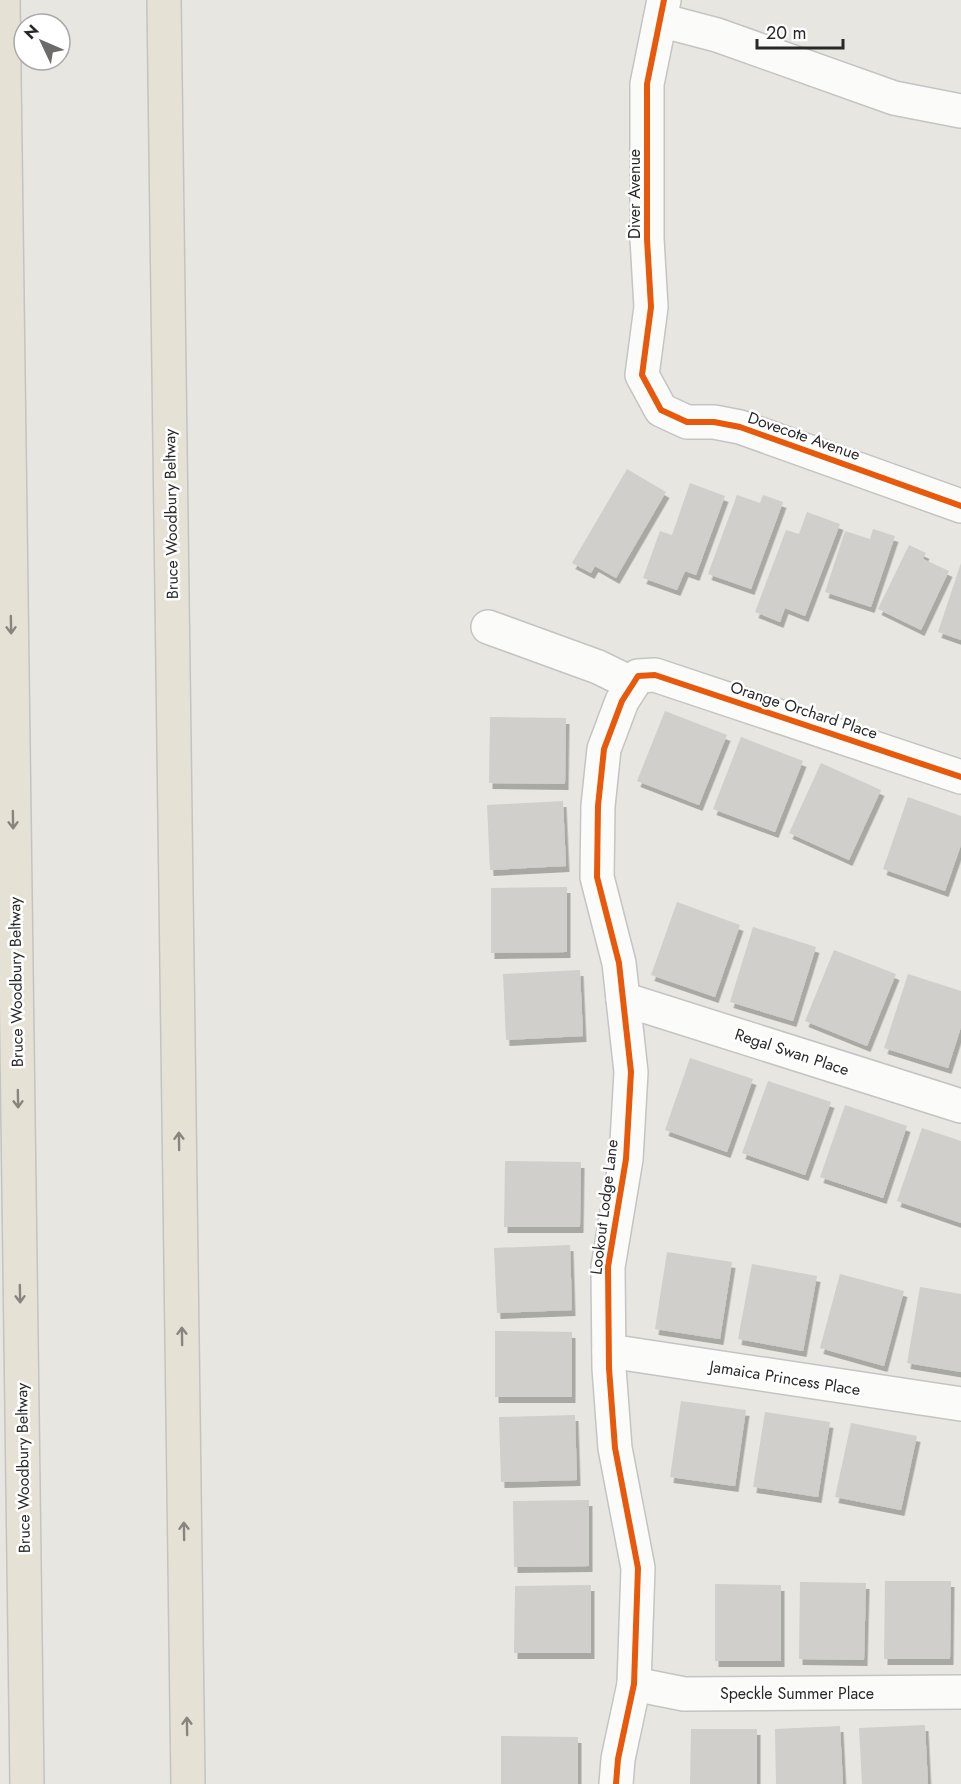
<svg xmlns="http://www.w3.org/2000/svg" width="961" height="1784" font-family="Jost,sans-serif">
	<defs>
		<filter id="shadow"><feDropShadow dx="3.5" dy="6" stdDeviation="0" flood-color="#0004"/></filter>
	</defs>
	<rect width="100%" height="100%" fill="#e7e6e0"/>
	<g fill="#d0cfcb" filter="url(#shadow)">
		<path d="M627 469 666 492 616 578 595 566 591 573 572 563Z"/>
		<path d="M690 483 725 496 696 575 685 571 677 590 643 578 660 531 672 535Z"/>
		<path d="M737 495 760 503 763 495 783 502 751 589 708 574Z"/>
		<path d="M807 512 840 524 805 616 785 608 780 622 755 612 786 530 799 534Z"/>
		<path d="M873 529 895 536 871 607 825 592 845 531 870 539Z"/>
		<path d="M909 545 926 553 923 559 949 571 921 630 878 609Z"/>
		<path d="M961 563V640L938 632Z"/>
		<path d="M665 711 727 735 699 805 637 781Z"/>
		<path d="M490 717 566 718 565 784 489 783Z"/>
		<path d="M741 737 803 761 775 832 713 809Z"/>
		<path d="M821 763 881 790 849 860 789 833Z"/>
		<path d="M908 797 961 816V845L945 891 883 869Z"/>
		<path d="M563 801 566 866 490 870 487 805Z"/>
		<path d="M567 887V952L491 953V888Z"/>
		<path d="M677 902 740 925 715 997 651 975Z"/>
		<path d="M753 927 816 947 793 1021 730 1002Z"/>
		<path d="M834 950 896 974 867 1046 805 1021Z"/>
		<path d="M580 970 583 1036 506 1040 503 974Z"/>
		<path d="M908 974 961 991V1027L948 1068 884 1048Z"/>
		<path d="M690 1058 753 1079 727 1152 665 1130Z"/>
		<path d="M768 1081 831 1102 805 1175 742 1153Z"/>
		<path d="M845 1105 907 1126 883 1198 820 1177Z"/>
		<path d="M922 1128 961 1141V1223L897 1201Z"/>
		<path d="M505 1161 581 1162 580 1227H504Z"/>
		<path d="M570 1245 572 1310 497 1313 494 1248Z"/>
		<path d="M667 1252 732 1262 720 1339 655 1329Z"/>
		<path d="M752 1264 817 1276 803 1351 738 1339Z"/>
		<path d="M840 1274 904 1291 884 1366 820 1348Z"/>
		<path d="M920 1287 961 1294V1372L907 1363Z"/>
		<path d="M495 1331 572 1332V1397H495Z"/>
		<path d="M681 1401 746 1410 735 1486 670 1477Z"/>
		<path d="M765 1412 830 1422 818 1497 753 1487Z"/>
		<path d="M575 1415 577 1480 501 1482 499 1417Z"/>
		<path d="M851 1423 917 1436 901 1510 835 1497Z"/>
		<path d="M589 1500V1566L514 1567 513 1501Z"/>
		<path d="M885 1581H951L950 1659H884Z"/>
		<path d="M800 1582 866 1583 864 1660 799 1659Z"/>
		<path d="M715 1584 781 1585V1661H715Z"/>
		<path d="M591 1585V1653H514L515 1586Z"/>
		<path d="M925 1725 928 1784H862L859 1728Z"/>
		<path d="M840 1726 843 1784H776L775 1729Z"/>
		<path d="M691 1729H757V1784H690Z"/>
		<path d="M501 1736 578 1737V1784H501Z"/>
	</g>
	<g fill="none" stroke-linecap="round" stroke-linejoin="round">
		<g stroke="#c5c4c4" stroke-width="36">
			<g id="minor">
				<path d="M664 0 647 84V239L651 307 642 375 661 410 687 422H714L740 427 961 506"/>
				<path d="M660 20 717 35 894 98 961 111"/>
				<path d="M488 627 598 667 633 684"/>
				<path d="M623 999 961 1106"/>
				<path d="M609 1351 961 1404"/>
				<path d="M634 1684 684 1694 961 1692"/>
				<path d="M616 1784 618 1759 634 1684 638 1568 615 1448 609 1368 608 1267 626 1159 631 1072 619 963 597 877 598 806 604 749 622 701 638 676 655 675 961 777"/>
			</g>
		</g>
		<g stroke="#c3c3c1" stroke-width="36">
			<g id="highway">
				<path d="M3 0 27 1784"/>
				<path d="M164 0 188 1784"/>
			</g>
		</g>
		<use href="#minor" stroke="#fbfbfa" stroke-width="33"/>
		<use href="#highway" stroke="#e6e1d5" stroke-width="33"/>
		<g stroke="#fff" stroke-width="10">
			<g id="cycleway">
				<path d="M664 0 647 84V239L651 307 642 375 661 410 687 422H714L740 427 961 506"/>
				<path d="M616 1784 618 1759 634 1684 638 1568 615 1448 609 1368 608 1267 626 1159 631 1072 619 963 597 877 598 806 604 749 622 701 638 676 655 675 961 777"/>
			</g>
		</g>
		<use href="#cycleway" stroke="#e8590c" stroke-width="6"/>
	</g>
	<defs><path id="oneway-shaft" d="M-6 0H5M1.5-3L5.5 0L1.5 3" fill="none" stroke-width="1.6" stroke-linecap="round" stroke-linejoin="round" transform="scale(1.5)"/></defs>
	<g stroke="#88857f">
		<use href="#oneway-shaft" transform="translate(11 625) rotate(89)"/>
		<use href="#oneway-shaft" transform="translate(13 820) rotate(89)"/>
		<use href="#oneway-shaft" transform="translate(18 1099) rotate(89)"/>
		<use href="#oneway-shaft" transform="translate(179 1141) rotate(-91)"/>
		<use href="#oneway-shaft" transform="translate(20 1294) rotate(89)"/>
		<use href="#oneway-shaft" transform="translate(182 1336) rotate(-91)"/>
		<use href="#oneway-shaft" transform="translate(184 1531) rotate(-91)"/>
		<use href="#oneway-shaft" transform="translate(187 1726) rotate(-91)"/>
	</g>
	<g text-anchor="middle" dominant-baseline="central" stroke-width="5" stroke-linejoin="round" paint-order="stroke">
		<g font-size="16" fill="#292929" stroke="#fff">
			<text transform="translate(634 194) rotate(-90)">Diver Avenue</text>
			<text transform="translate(804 436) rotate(19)">Dovecote Avenue</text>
			<text transform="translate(171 514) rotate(-91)">Bruce Woodbury Beltway</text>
			<text transform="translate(804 710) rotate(18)">Orange Orchard Place</text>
			<text transform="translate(16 982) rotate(-91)">Bruce Woodbury Beltway</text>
			<text transform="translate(792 1052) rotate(18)">Regal Swan Place</text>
			<text transform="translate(604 1207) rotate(-83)">Lookout Lodge Lane</text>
			<text transform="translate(785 1378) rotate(9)">Jamaica Princess Place</text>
			<text transform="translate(23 1468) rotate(-91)">Bruce Woodbury Beltway</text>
			<text x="797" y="1693">Speckle Summer Place</text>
		</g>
	</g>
	<g transform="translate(42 42) rotate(314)"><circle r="28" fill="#ffffff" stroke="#a9a9a9" stroke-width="1.5"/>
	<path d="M0-4.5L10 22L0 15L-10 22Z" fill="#6c6b69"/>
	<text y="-9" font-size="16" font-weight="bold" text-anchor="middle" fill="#292929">N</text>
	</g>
	<path d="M757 39v9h86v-9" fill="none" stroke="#292929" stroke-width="3"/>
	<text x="766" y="39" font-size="18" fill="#292929" stroke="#ffffff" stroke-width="4.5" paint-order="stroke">20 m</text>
</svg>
